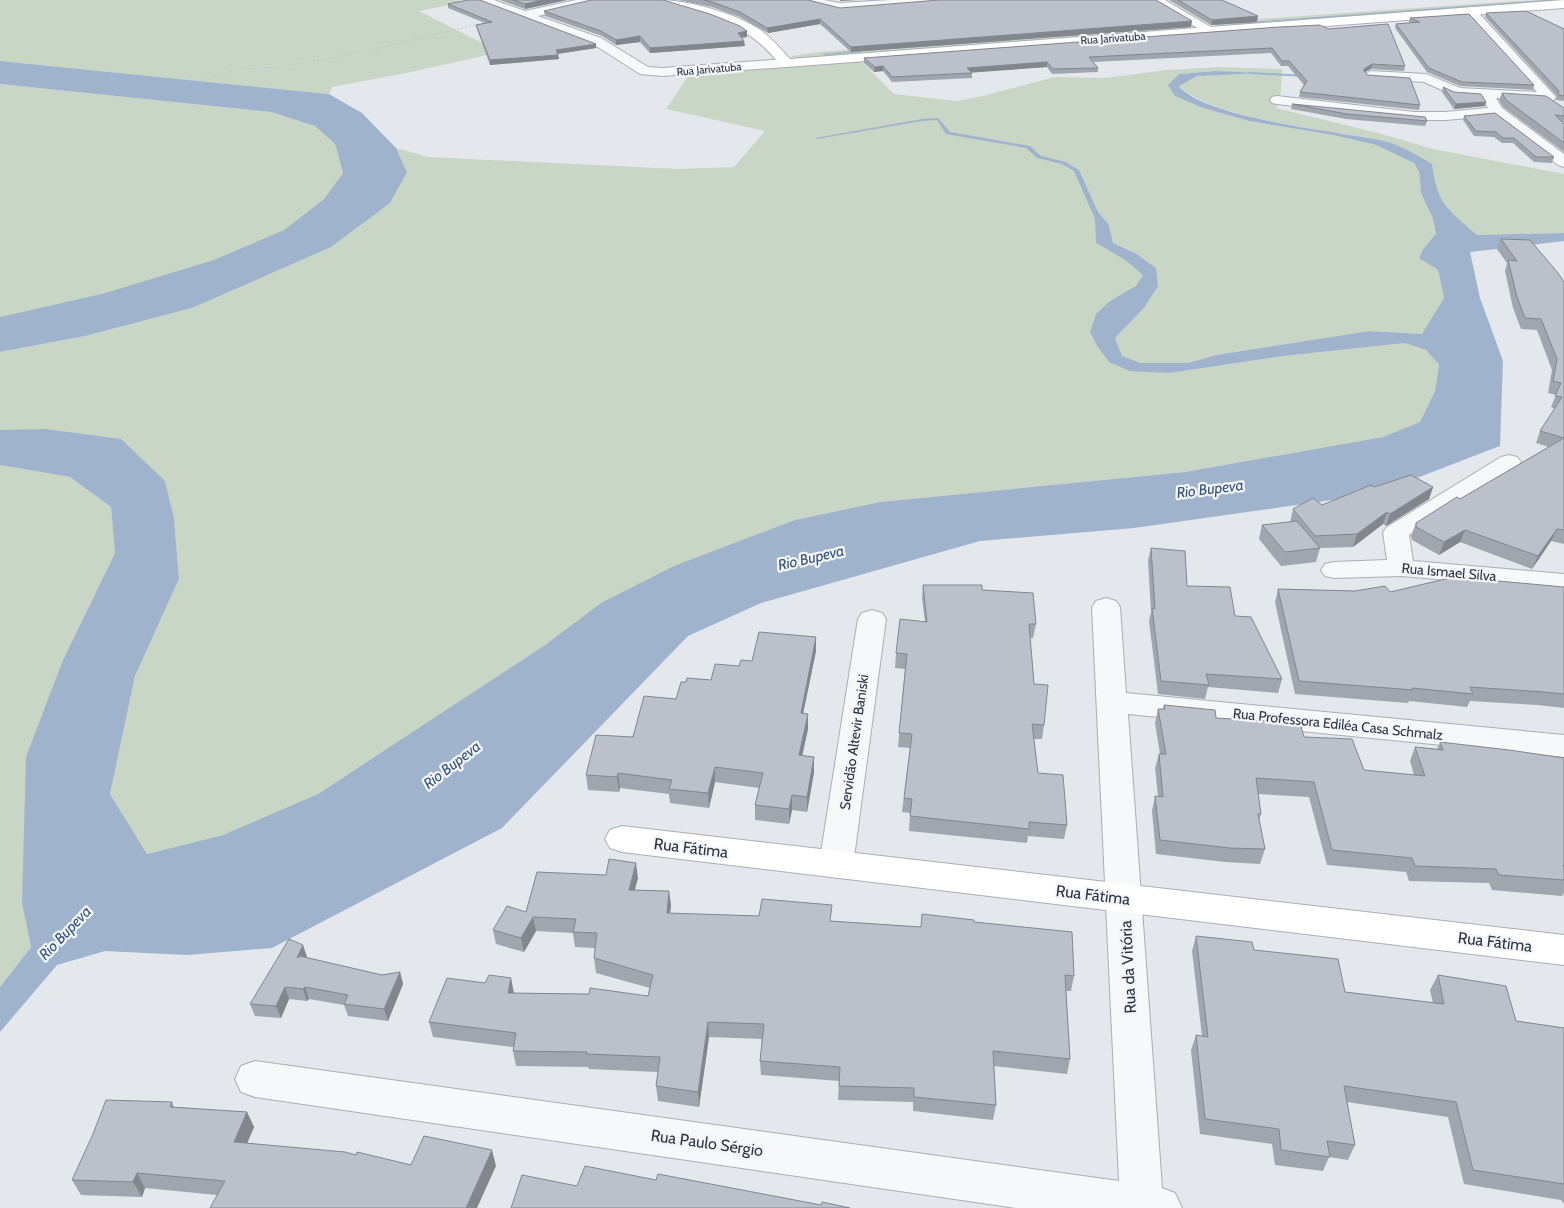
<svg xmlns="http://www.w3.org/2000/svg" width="1564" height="1208" font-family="Cabin,sans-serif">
	<rect width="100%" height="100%" fill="#e4e7ec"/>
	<g fill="#c9d6c5">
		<path d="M0 0H457L465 2 419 11 500 52 416 71 332 87 329 94 0 61Z"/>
		<path d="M1564 0 1223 27 1212 24 1229 21 1515 1Z"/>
		<path d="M1178 25H1188L1195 28 796 59 791 56 820 52Z"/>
		<path d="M859 59 894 94 957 101 983 96 1055 77 1105 78 1167 70 1221 67 1282 69 1281 91 1276 108 1378 133 1433 149 1564 174V233L1477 235C1447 208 1438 206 1432 164 1417 155 1401 145 1384 141 1339 131 1206 119 1179 85L1197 76 1248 73 1216 71 1179 74 1169 85 1175 95 1203 108 1249 121 1333 135 1376 145 1414 163 1419 172 1421 193 1433 219 1436 235 1424 248 1438 270 1444 298 1423 334 1369 331 1216 355 1188 363H1141L1121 356 1115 338 1144 308 1158 288 1135 253 1113 243 1109 225 1091 203 1095 221 1096 243 1125 260 1143 275 1137 286 1110 301 1090 332 1097 346 1109 362 1169 373 1283 356 1405 343 1426 350 1439 365 1435 391 1420 422 1383 437 1185 472 880 502 795 520 601 603 545 645 318 794 223 835 147 854 110 794 135 676 179 579 174 518 165 481 0 430V352L85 336 192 308 407 172 396 148 428 157 678 169 734 167 765 131 666 109 691 72Z"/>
		<path d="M0 84 271 112 315 126 335 144 343 173 324 199 284 230 214 261 105 293 0 317Z"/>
		<path d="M0 465 70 477 111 507 115 553 63 660 22 902 31 947 0 987Z"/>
	</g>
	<g fill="#9fb4cc">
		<path d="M0 61 329 94 362 113 396 148 407 172 390 203 331 247 192 308 85 336 0 352V317L105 293 214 260 284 230 324 199 343 173 335 144 315 126 271 112 0 84Z"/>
		<path d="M1216 71 1260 73 1197 76 1179 86C1206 119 1339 131 1384 141 1401 145 1417 155 1432 164 1438 206 1447 208 1477 235L1564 233V241L1470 252 1480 298 1503 361 1500 446 1375 494 1134 528 980 541 761 603 688 636 502 828 272 948 187 955 105 951 57 965 0 1032V987L31 947 22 903 26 757 63 660 115 553 111 507 70 477 0 465V430L45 429 121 439 165 481 174 518 179 579 135 676 110 794 147 854 223 835 318 794 545 645 601 603 674 566 795 520 880 502 1185 472 1383 437 1420 422 1435 391 1439 365 1426 350 1405 343 1283 356 1169 373 1130 371 1109 362 1097 346 1090 332 1096 314 1110 301 1136 286 1143 275 1125 260 1096 243 1095 221 1090 202 1109 225 1113 243 1135 253 1156 268 1158 287 1144 308 1115 338 1122 356 1141 363H1188L1216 355 1369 331 1422 334 1444 298 1438 270 1419 258 1424 248 1436 234 1433 219 1421 193 1419 172 1414 163 1376 145 1333 135 1249 121 1203 108 1175 96 1168 85 1179 74Z"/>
	</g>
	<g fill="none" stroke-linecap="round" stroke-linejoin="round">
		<g fill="#9fb4cc" fill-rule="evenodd">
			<path d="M1545 0H1563L1239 24 1237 23Z"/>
			<path d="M861 50 862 52 824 55 822 54Z"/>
			<path d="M1248 72 1307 75 1309 76 1307 77 1250 74Z"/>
			<path d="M938 118 950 132 1030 146 1041 156 1066 162 1079 170 1098 212 1095 214 1092 212 1074 171 1062 164 1037 158 1026 148 946 134 937 120 922 121 817 139 815 138 922 119Z"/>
		</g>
		<g stroke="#a9aeb7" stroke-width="2">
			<g id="street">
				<path d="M477 0H494L525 11 576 0H598L596 2 538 16 601 38 648 67 662 68 786 59 793 63 786 67 662 76 640 74 593 44 479 2Z"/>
				<path d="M801 0H824L840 3 890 0H947L941 3 840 11 803 2Z"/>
				<path d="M1150 0H1165L1216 30 1214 33H1206Z"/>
				<path d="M1470 7 1474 8 1556 97 1554 100 1549 101 1496 98 1502 108 1564 154V167L1558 165 1494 116 1445 120H1415L1277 104 1272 103 1270 100 1272 97 1277 96 1415 112H1445L1488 108 1481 97 1453 95 1424 82 1366 78 1364 75 1371 71 1426 74 1460 88 1537 92 1466 14 1464 11Z"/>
				<path d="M1509 455 1517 457 1521 462 1517 467 1409 535 1413 561 1564 574V590L1401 576 1334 578 1325 576 1321 570 1325 564 1334 562 1387 560 1383 532 1387 527 1501 457Z"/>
				<path d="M1106 598 1116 601 1120 607 1126 693 1564 735V757L1128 714 1162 1188 1175 1193 1182 1208H1016L255 1097 241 1092 235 1079 241 1066 255 1061 1119 1181 1092 607 1096 601Z"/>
				<path d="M872 610 882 613 886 619 853 865 848 874 836 878 824 874 819 865 858 619 862 613Z"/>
			</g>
		</g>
		<g stroke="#a9aeb7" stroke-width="2">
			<g id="secondary">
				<path d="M657 0C688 0 736 13 762 31 772 39 781 49 790 59L1564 0V8L786 67 781 66C747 21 710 18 659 2Z"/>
				<path d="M622 826 1564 935V965L622 852 610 848 605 839 610 830Z"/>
			</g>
		</g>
		<path stroke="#c2c5cb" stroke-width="1" stroke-dasharray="2 2" stroke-linecap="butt" d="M207 79 237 70 285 66 358 53 487 22"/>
		<use href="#street" fill="#f7f8fa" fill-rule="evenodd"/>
		<use href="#secondary" fill="#fff" fill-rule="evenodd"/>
	</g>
	<g fill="#a1a5ae">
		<path d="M500 0H567L525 9Z"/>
		<path d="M678 0H808L840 8 1191 27 851 52 820 24 768 33 740 17 712 7Z"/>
		<path d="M1169 0H1222L1257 22 1211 25Z"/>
		<path d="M448 4 596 48 558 54 559 59 490 65 477 29 476 25 485 23 448 8Z"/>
		<path d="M544 11 747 31V37L742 38 745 46 650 53 640 42 616 45 602 36 545 16Z"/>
		<path d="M1486 13 1564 29V101L1556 100 1557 96 1485 17Z"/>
		<path d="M1469 14 1534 85 1533 90 1460 86 1427 72 1395 28 1396 24 1411 23 1409 22 1410 18Z"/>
		<path d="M1279 27 1405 66 1404 71 1371 69 1365 72 1367 75 1420 105 1419 110 1299 97 1300 92 1304 85 1288 66H1281L1271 53 1093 62 1098 68V72L1052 74 1047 67 971 72 972 73V78L892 82 883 71 874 72 864 63V58Z"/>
		<path d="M1443 87 1454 92 1485 106 1454 109 1442 92Z"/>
		<path d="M1502 93 1564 108V122H1563L1564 124V152L1503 107 1499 100Z"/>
		<path d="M1292 104 1427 121 1425 126 1346 119 1291 109Z"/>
		<path d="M1495 113 1554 157 1552 163 1534 162 1513 143H1502L1494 137 1474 136 1463 120 1464 116Z"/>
		<path d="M1501 239 1564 282V544L1551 541 1532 569 1460 542 1439 555 1412 540 1411 536 1416 523 1460 499 1549 447 1536 443 1540 431 1555 409 1551 407 1556 395 1548 393 1552 370 1537 330 1521 329 1513 308 1505 271 1507 263 1497 249Z"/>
		<path d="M1374 487H1433L1429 499 1386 526 1383 524 1353 547 1320 548 1316 562 1281 566 1259 539 1262 525 1290 522 1293 509 1322 505Z"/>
		<path d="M1151 548 1187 586 1235 616 1282 679 1278 693 1208 687 1205 699 1158 694 1149 621 1151 612 1148 560Z"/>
		<path d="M923 585 982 590 1036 624 1033 638H1030L1034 684 1044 725 1042 739H1034L1038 773 1067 825 1064 839 1028 836 1027 843 909 831 910 813 902 812 910 748 898 747 905 669 895 668 896 653 925 622 922 598Z"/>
		<path d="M1564 587V708L1538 705 1470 701 1467 707 1409 701 1408 703 1295 694 1275 602 1278 589 1390 592Z"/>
		<path d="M816 637V651L803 714H808V729L802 756 814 757V772L807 812 792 810 789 824 755 820V805L759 788 715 782 709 808 670 803 669 794 620 788 619 792 588 790 586 775 676 699 686 682 711 680 752 661Z"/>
		<path d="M1164 705 1216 718 1304 737 1364 770 1414 775 1410 761 1415 747 1437 749 1440 742 1564 758V893L1562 896 1492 890 1489 883 1409 881 1406 872 1327 865 1309 797 1258 794 1261 814 1259 820 1265 849 1260 864 1225 862 1156 854 1152 811 1155 796H1158L1155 768 1159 754H1160L1155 723 1158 709H1163Z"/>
		<path d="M638 878 634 890 671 905 670 913 832 921 921 927 974 922 1074 976 1071 991H1066L1070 1059 1067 1074 994 1066 996 1105 993 1120 913 1111V1102L838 1100 839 1081 761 1075 760 1061 762 1039 709 1037 699 1107 658 1101 656 1086 658 1072 589 1069 588 1067 516 1066 513 1051V1047L433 1037 429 1022 514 993 648 996 650 988 596 973 594 958 595 948 575 947 573 933 536 931 524 952 496 944 493 930 526 912Z"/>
		<path d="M1196 936 1254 950 1345 992 1433 1003 1430 990 1438 975 1516 1021 1564 1028V1204L1561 1200 1464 1184 1448 1117 1347 1102 1355 1145 1348 1160 1329 1157 1323 1171 1275 1165 1272 1144 1200 1134 1191 1050 1196 1035 1202 1036 1192 951Z"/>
		<path d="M307 957V958L382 975 400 972 403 984 388 1021 348 1016 344 1005 309 999 307 1001 289 999 281 1018 255 1016 250 1004Z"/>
		<path d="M172 1102 174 1107 247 1112 254 1127 247 1143 356 1155 411 1165 496 1166 217 1195 145 1188 142 1197 81 1195 72 1180Z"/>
	</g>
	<g fill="#83868d">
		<path d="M543 0H567L525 9V4Z"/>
		<path d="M840 0H859L840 1Z"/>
		<path d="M1258 16 1257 22 1211 25 1212 20Z"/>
		<path d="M820 19V24L768 33 767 28Z"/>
		<path d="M1192 21 1191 27 851 52V47Z"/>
		<path d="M747 31V37L738 38V33Z"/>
		<path d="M640 36V42L616 45V40Z"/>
		<path d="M744 41 745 46 650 53V48Z"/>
		<path d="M596 44V48L556 54V50Z"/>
		<path d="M558 55 559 59 490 65V60Z"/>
		<path d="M1047 62V67L967 73V68Z"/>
		<path d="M1372 64 1371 69 1363 73 1364 69Z"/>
		<path d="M883 66V71L874 72 875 67Z"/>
		<path d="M1486 102 1485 106 1454 109 1456 104Z"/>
		<path d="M1433 487 1429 499 1386 526 1390 514Z"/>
		<path d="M1387 512 1383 524 1353 547 1357 534Z"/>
		<path d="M1557 529 1551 541 1532 569 1538 556Z"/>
		<path d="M1465 530 1460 542 1439 555 1444 542Z"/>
		<path d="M816 637V651L800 728 801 713Z"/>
		<path d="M808 714V729L799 770V755Z"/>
		<path d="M814 757V772L807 812V797Z"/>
		<path d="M715 767V782L709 808 708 793Z"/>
		<path d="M618 773 620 788 619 792 617 777Z"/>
		<path d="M792 795V810L789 824V809Z"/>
		<path d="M636 863 638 878 631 905 629 890Z"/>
		<path d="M669 891 671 905 668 928 667 913Z"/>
		<path d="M533 917 536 931 524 952 521 938Z"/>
		<path d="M303 945 307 957 302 970 297 958Z"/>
		<path d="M400 972 403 984 388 1021 384 1009Z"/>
		<path d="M511 978 514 993 511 1008 508 993Z"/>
		<path d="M285 987 289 999 281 1018 276 1006Z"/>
		<path d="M305 987 309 999 307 1001 303 989Z"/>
		<path d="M708 1022 709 1037 699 1107 698 1092Z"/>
		<path d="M247 1112 254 1127 241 1158 234 1142Z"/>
		<path d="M492 1150 496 1166 477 1208H466Z"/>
		<path d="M137 1173 145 1188 142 1197 133 1182Z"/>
	</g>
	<g fill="#bbc0ca" stroke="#83868d">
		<path d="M468 0H480L596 44 556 50 558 55 490 60 476 25 492 22 448 4Z"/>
		<path d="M513 0H543L525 4Z"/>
		<path d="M591 0H663L710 14 740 26 747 31 738 33 744 41 650 48 640 36 616 40 601 31 544 11Z"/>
		<path d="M704 0H808L840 8 939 0H1156L1192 21 851 47 820 19 767 28 740 12 712 2Z"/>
		<path d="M1178 0H1222L1258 16 1212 20Z"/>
		<path d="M1526 11 1564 29V96L1558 95 1559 91 1486 13Z"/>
		<path d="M1469 14 1534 85 1462 82 1429 68 1396 24 1420 22 1410 18Z"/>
		<path d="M1388 24 1405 66 1372 64 1364 69V71L1367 75 1410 78 1420 105 1300 92 1307 81 1289 61H1282L1272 48 1089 57 1098 68 1053 69 1047 62 967 68 972 73 892 77 883 66 875 67 864 58 1279 27 1320 25 1328 29Z"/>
		<path d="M1443 87 1454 92 1481 94 1486 102 1456 104Z"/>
		<path d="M1502 93 1546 96 1564 108V116L1555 115 1564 124V143L1506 100Z"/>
		<path d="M1292 104 1425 117 1427 121 1347 114Z"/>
		<path d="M1495 113 1554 157H1536L1514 138H1503L1496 132 1476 131 1464 116Z"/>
		<path d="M1501 239 1530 240 1558 273 1564 282V438L1540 431 1562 397 1555 396 1561 383 1553 381 1557 359 1541 319 1525 318 1517 297 1508 260 1517 261Z"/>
		<path d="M1564 438V530L1557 529 1538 556 1465 530 1444 542 1416 527V523L1457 497 1460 499Z"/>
		<path d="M1411 475 1433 487 1390 514 1387 512 1357 534 1315 536 1293 509 1313 498 1322 505 1371 485 1374 487Z"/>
		<path d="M1297 521 1320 548 1285 552 1262 525Z"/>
		<path d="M1151 548 1185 551 1187 586 1230 587 1235 616 1251 617 1282 679 1206 674 1209 685 1161 681 1152 608 1155 609Z"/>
		<path d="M1454 577 1564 587V694L1544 692 1470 687 1473 694 1412 688 1413 690 1299 681 1278 589 1355 591 1385 586 1390 592Z"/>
		<path d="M923 585H982V590L1033 593 1036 624H1029L1034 684 1048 685 1044 725 1032 724 1038 773 1063 775 1067 825 1029 822V829L910 816 912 799 904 798 912 734 899 733 907 654 896 653 900 619 927 622Z"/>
		<path d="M759 632 816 637 801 713 808 714 799 755 814 757 807 797 792 795 789 809 755 805 763 773 715 767 708 793 669 789 672 780 618 773 617 777 586 775 596 735 633 737 644 696 676 699 681 682H686L687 678 711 680 715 664 739 666 741 660 752 661Z"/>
		<path d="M1164 705 1215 710 1216 718 1300 723 1304 737 1352 739 1364 770 1425 776 1415 747 1443 750 1440 742 1509 750 1564 758V865H1563L1564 867V880L1499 875 1496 869 1415 866 1412 858 1332 850 1314 782 1256 778 1261 814H1258L1265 849 1230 848 1160 840 1155 796 1163 797 1159 754H1166L1158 709H1165Z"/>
		<path d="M609 859 636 863 629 890 669 891 667 913 759 916 762 899 832 905 830 921 921 927 922 914 974 920V922L1072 932 1074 976 1065 975 1070 1059 993 1051 996 1105 914 1097V1088L839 1086 840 1067 760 1061 764 1024 708 1022 698 1092 656 1086 660 1057 586 1054 587 1052 513 1051 516 1033 429 1022 447 978 485 983 489 975 511 978 508 993 589 994 590 988 648 996 653 975 594 958 597 933 573 932 576 919 533 917 521 938 493 930 507 906 526 912 537 872 606 875Z"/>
		<path d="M1196 936 1252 942 1254 950 1338 959 1345 992 1444 1004 1438 975 1506 986 1516 1021 1564 1028V1184L1473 1170 1456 1102 1344 1086 1355 1145 1327 1141 1330 1157 1281 1150 1279 1129 1205 1119 1196 1035 1208 1037Z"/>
		<path d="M289 939 303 945 297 958 300 956 382 975 400 972 384 1009 344 1004 348 995 305 987 303 989 285 987 276 1006 250 1004Z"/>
		<path d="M106 1100 172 1102 170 1107 247 1112 234 1142 345 1152 356 1155 357 1152 411 1165 424 1136 492 1150 466 1208H210L225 1181 137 1173 133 1182 72 1180 93 1134Z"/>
		<path d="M585 1166 656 1180 658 1174 821 1205 822 1202 850 1208H511L522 1175 577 1186Z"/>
	</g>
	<g text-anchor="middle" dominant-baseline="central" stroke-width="4.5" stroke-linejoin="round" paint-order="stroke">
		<g font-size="11" fill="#2b3445" stroke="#f4f6f9">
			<text transform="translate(1113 38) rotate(-4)">Rua Jarivatuba</text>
			<text transform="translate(709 69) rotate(-5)">Rua Jarivatuba</text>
		</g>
		<g font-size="14" fill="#2b3445" stroke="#f4f6f9">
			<text transform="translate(1449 572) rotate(5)">Rua Ismael Silva</text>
			<text transform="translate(1338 724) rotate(6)">Rua Professora Ediléa Casa Schmalz</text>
			<text transform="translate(854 742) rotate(-82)">Servidão Altevir Baniski</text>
		</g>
		<g font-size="15" font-style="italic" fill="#34527a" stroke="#f4f6f9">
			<text transform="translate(1210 489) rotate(-7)">Rio Bupeva</text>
			<text transform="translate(811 558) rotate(-13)">Rio Bupeva</text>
			<text transform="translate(452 765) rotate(-38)">Rio Bupeva</text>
			<text transform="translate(65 933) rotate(-46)">Rio Bupeva</text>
		</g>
		<g font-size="16" fill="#2b3445" stroke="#f4f6f9">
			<text transform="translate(691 848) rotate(7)">Rua Fátima</text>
			<text transform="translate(1093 895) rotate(7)">Rua Fátima</text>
			<text transform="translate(1495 942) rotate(7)">Rua Fátima</text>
			<text transform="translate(1128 967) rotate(-93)">Rua da Vitória</text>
			<text transform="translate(707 1143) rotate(8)">Rua Paulo Sérgio</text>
		</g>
	</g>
</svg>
